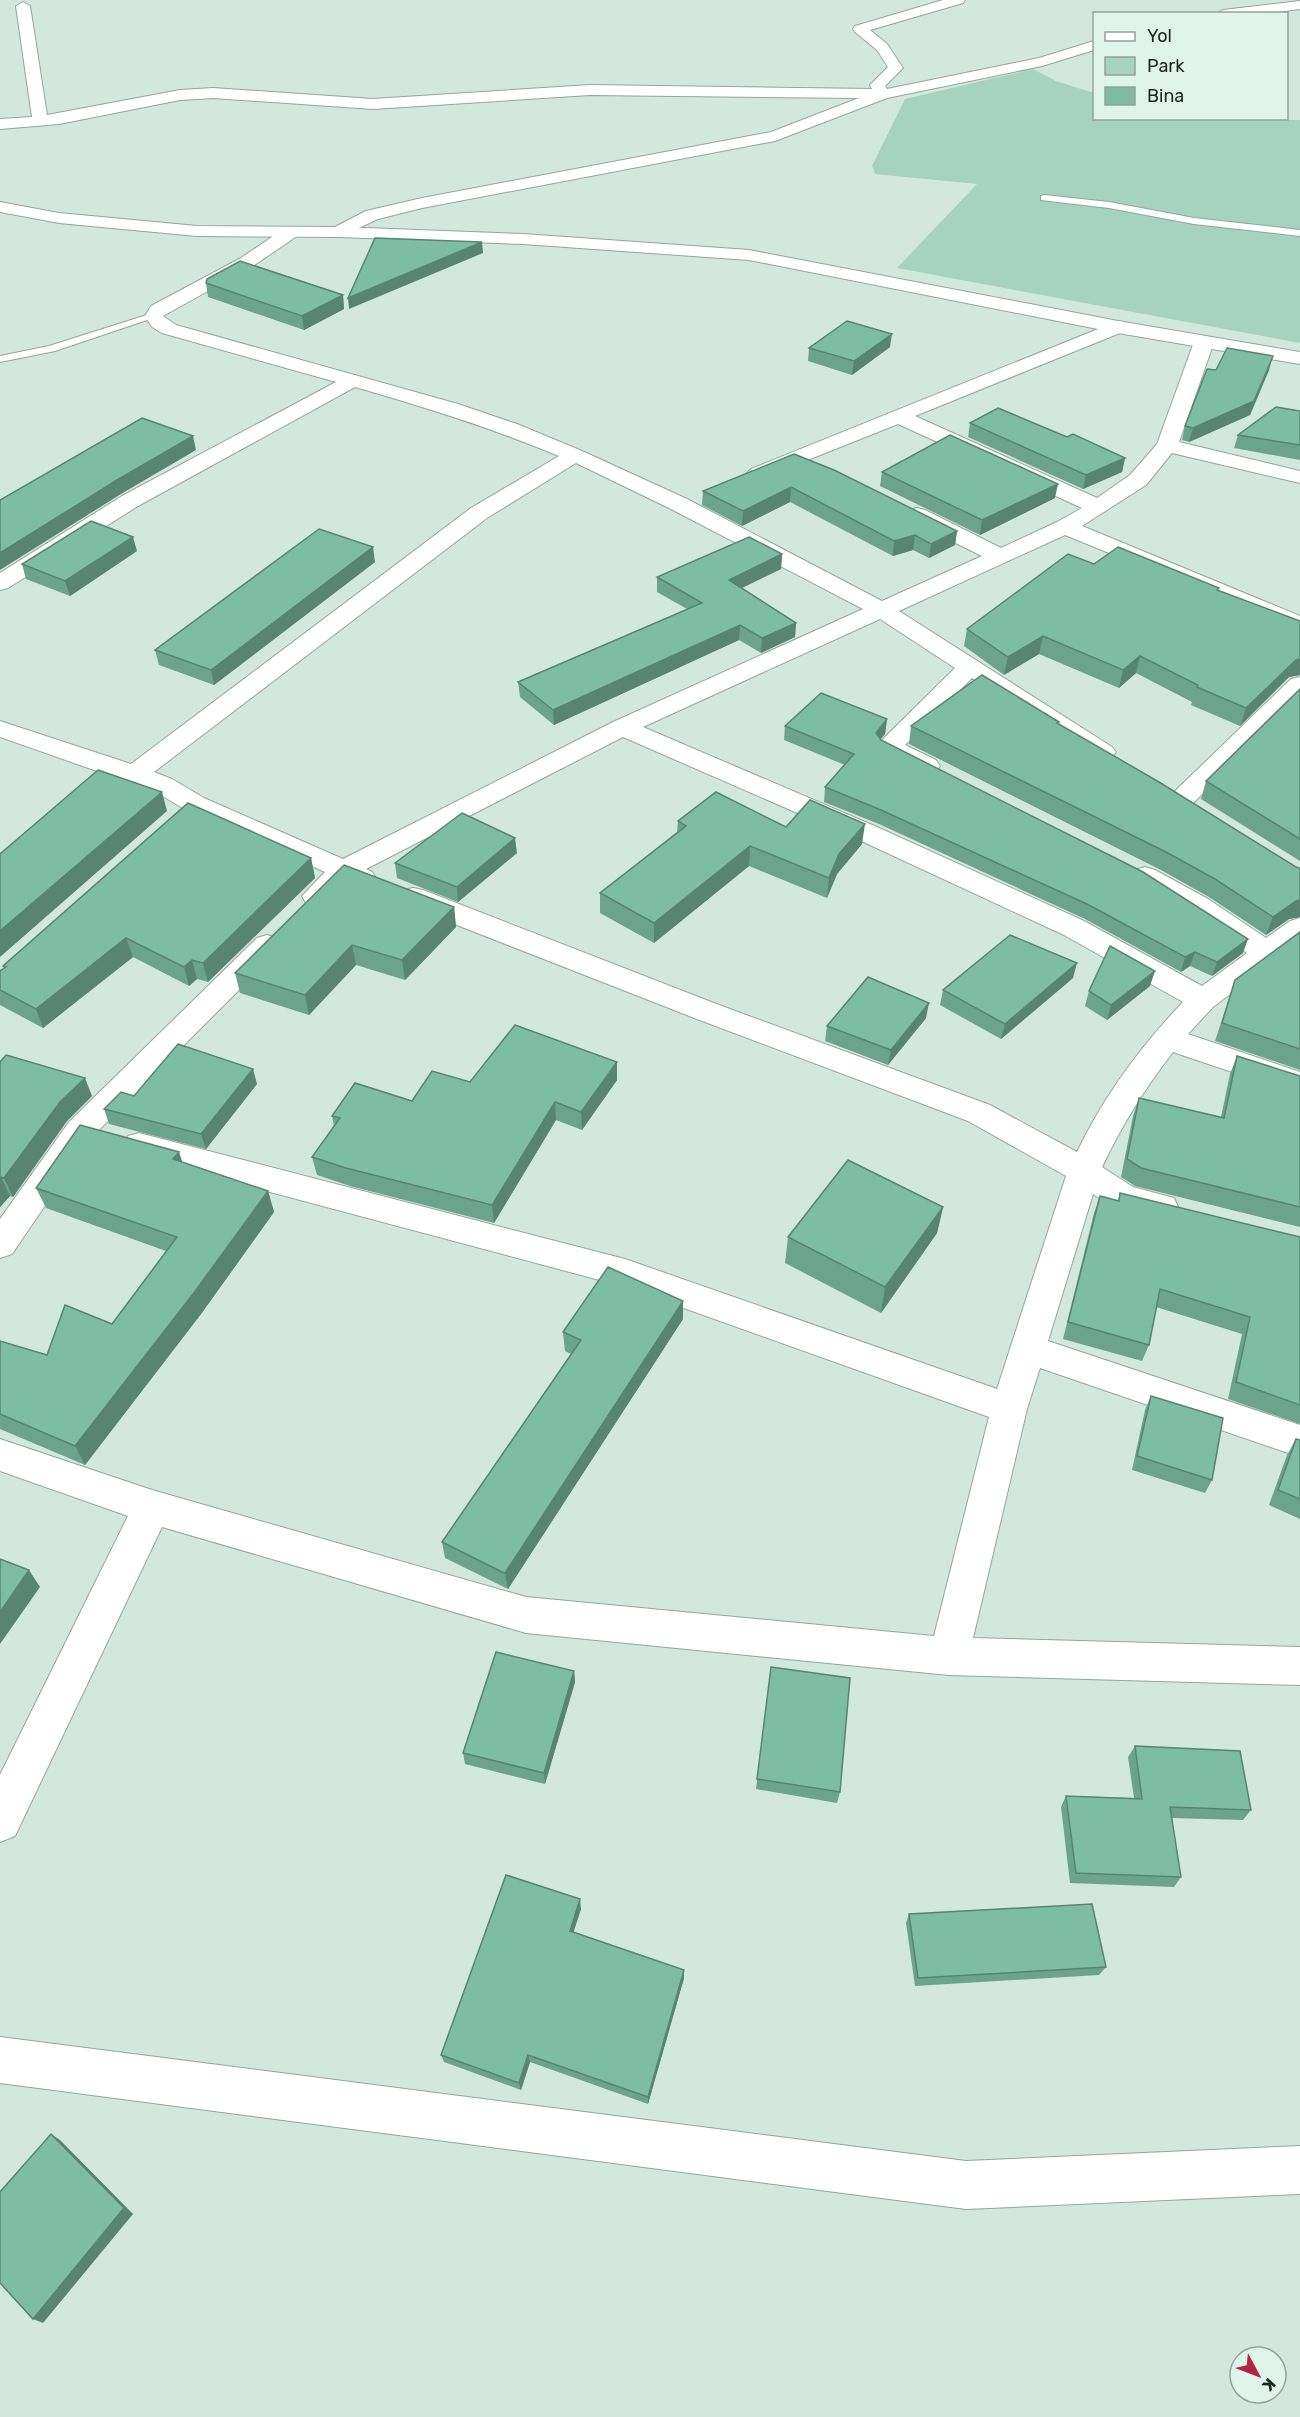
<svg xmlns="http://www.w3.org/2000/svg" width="1300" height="2417" font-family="Rubik,sans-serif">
	<rect width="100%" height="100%" fill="#d2e8df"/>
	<path fill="#a6d2c0" d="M1033 69 1056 81 1094 93V118L1300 120V343L897 268 977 184 875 174 872 166 905 99Z"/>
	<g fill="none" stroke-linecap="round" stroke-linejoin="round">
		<g stroke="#91a69d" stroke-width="2">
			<g id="lane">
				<path d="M1044 195 1109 202 1194 218 1300 230V236L1194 224 1109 208 1041 200V196Z"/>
				<path d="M150 314 159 316 55 351 0 362V356L49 346Z"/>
			</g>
		</g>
		<g stroke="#91a69d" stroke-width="2">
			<g id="street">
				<path d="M943 0H965L963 3 870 30 887 44 903 68 885 86 887 89 1039 58 1094 41V50L1042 66 887 98 775 141 422 208 378 219 339 237 333 236 330 232 333 228 366 211 422 198 771 132 859 98 590 95 373 109 213 98 180 100 59 124 0 129V119L32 117 16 6 23 2 30 6 47 115 180 90 213 88 373 99 590 85 872 89 870 85 888 67 877 50 855 32 853 29 855 26Z"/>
				<path d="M1300 1V9L1263 14H1216L1223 10Z"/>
				<path d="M291 227 297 228 300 232 297 236 253 266 163 316 176 325 458 404 517 424 582 451 687 499 882 601 982 556 909 520 906 515 909 510 917 508 925 510 1001 548 1057 522 1082 508 898 424 765 477 758 479 751 477 747 473 751 469 1118 321 1125 323 1127 327 1125 331 915 416 1097 498 1130 475 1157 444 1194 342 1197 338H1211L1214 342 1179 442 1300 471V483L1172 453 1146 485 1082 526 1300 616V631L1065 535 899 611 1112 747 1116 752 1112 757 1103 760 1094 757 972 678 905 745 936 760 940 766 936 772C917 776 897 761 880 752L876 747 880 742 955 668 880 619 643 727 877 827 1084 921 1202 986 1247 953 1188 913 1135 882 1131 876 1135 870 1145 867 1155 870 1208 899 1266 938 1290 921 1300 918V942L1213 1007 1188 1034 1300 1072V1095L1173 1052C1145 1088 1122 1125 1102 1167L1133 1187 1174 1198 1178 1207 1174 1216C1148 1224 1115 1209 1093 1194L1048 1341 1300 1425V1457L1040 1368 1027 1409 973 1638 1300 1647V1685L949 1675 526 1633 162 1527 15 1836 0 1842V1775L128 1516 0 1471V1439L152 1490 526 1597 934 1636 989 1417 622 1286 128 1154 123 1145 128 1136 139 1133 625 1259 997 1389 1066 1176 968 1121 697 1019 403 904 399 897 403 890 413 888 423 890 719 1005 990 1105 1077 1152C1104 1096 1140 1047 1183 1002L1064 935 857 839 623 737 366 869 372 872 376 878 372 884 362 887 347 882C334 895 326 908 306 903L302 896 325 872 186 810 154 791 0 737V721L131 764 471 508 559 456C492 428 425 407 355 387L138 506 8 588 0 590V573L122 496 336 382 162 333 152 327 145 316 151 306 241 258 285 228ZM576 463 671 509 863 609 613 722 343 859 204 798 172 779 154 772 487 518Z"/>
				<path d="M1300 677V698L1188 808 1179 810 1170 808 1166 802 1170 796 1291 679Z"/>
				<path d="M267 935 277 938 281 945 277 952 91 1138 12 1254 0 1258V1219L69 1122 257 938Z"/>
				<path d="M0 2037 966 2161 1300 2146V2194L966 2209 0 2083Z"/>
			</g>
		</g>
		<g stroke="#91a69d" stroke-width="2">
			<path id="secondary" d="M0 202 59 213 197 226 339 227 523 234 749 250 1118 321 1300 352V364L1118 333 749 260 523 244 339 237 197 236 59 223 0 212Z"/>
		</g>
		<use href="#lane" fill="#fff" fill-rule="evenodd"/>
		<use href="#street" fill="#fff" fill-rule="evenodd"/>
		<use href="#secondary" fill="#fff" fill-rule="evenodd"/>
	</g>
	<g fill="#6ca38e">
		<path d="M206 283 343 295 344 309 304 330 208 297Z"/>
		<path d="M890 347 852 375 808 361 809 348Z"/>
		<path d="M1269 370 1250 415 1189 442 1182 440 1185 426Z"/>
		<path d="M1300 411V460L1234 448 1238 435Z"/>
		<path d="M970 423 1067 437 1125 458 1122 472 1083 489 968 437Z"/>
		<path d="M794 454 957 531 955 545 929 558 913 550 893 556 790 502 742 526 702 505 703 491Z"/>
		<path d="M882 472 1055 498 980 535 880 486Z"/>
		<path d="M137 551 70 596 26 579 22 564Z"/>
		<path d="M782 554 781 569 741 588 796 623 795 637 761 653 739 640 554 725 520 697 518 682 687 609 657 592V577Z"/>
		<path d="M375 562 214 685 159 665 155 650Z"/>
		<path d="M1094 564 1218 590 1300 621V675L1289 677 1240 726 1191 705 1192 702 1136 673 1119 688 1039 654 1004 675 964 646 967 629Z"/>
		<path d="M1300 689V861L1201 799 1206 781Z"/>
		<path d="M887 719 885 734 880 739 1243 953 1212 976 1190 966 1181 972 1085 919 879 824 824 802 825 787 845 765 784 740 785 726Z"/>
		<path d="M1059 724 1296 867 1300 868V917L1289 919 1266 935 1209 897 1161 870 909 744 911 726Z"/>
		<path d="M678 821 786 827 862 844 837 874 827 898 749 866 654 943 600 913V893L677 832Z"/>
		<path d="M517 853 458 902 397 878 395 863Z"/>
		<path d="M311 858 315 878 208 982 197 979 189 986 133 957 43 1028 0 1005V971L4 968 3 966Z"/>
		<path d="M454 907 456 927 405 980 356 965 309 1015 240 993 235 973Z"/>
		<path d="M1300 932V1070L1215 1041 1235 980Z"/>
		<path d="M1073 978 1001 1039 940 1005 943 990Z"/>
		<path d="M1150 986 1107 1020 1085 1006 1089 991Z"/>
		<path d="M926 1018 888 1065 825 1041 827 1026Z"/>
		<path d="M1237 1056 1300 1076V1227L1135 1186 1121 1177 1133 1116 1139 1098 1221 1117 1230 1074Z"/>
		<path d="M0 1062 92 1096 67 1121 13 1197 10 1196 0 1207Z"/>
		<path d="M617 1062V1080L582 1130 556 1120 494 1223 350 1186 317 1175 312 1157 334 1126 332 1116 412 1101 470 1082Z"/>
		<path d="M257 1084 206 1149 109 1124 104 1109 134 1096Z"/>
		<path d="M183 1162 268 1191 274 1212 201 1314 85 1465 0 1429V1341L47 1355 112 1324 166 1251 46 1208 36 1188Z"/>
		<path d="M1120 1193 1300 1237V1424L1228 1399 1242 1334 1156 1307 1149 1345 1142 1361 1063 1339 1094 1213 1100 1196 1118 1201Z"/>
		<path d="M943 1207 937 1233 881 1313 785 1263 788 1237Z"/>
		<path d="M683 1319 508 1589 445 1558 442 1542 571 1354 565 1351 563 1332Z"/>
		<path d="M1151 1396 1212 1480 1205 1493 1132 1470 1145 1410Z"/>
		<path d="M1296 1439 1300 1440V1519L1269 1505 1287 1455Z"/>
		<path d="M771 1667 840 1792 837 1803 756 1789Z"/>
		<path d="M574 1671 575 1682 545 1784 465 1764 463 1753Z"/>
		<path d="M1135 1746 1251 1810 1243 1820 1172 1818 1181 1877 1174 1887 1070 1883 1061 1807 1066 1796 1134 1798 1128 1757Z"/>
		<path d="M581 1909 573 1932 684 1978 648 2104 530 2062 521 2090 444 2062 441 2055Z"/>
		<path d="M909 1914 1106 1967 1099 1975 915 1986 906 1923Z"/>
	</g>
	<g fill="#588474">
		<path d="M482 242 483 253 349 309 348 298Z"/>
		<path d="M343 295 344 309 304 330 302 316Z"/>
		<path d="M892 334 890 347 852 375 854 361Z"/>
		<path d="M1273 356 1269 370 1250 415 1189 442 1193 428Z"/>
		<path d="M193 436 196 450 121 494 0 570V553L117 480Z"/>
		<path d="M1125 458 1122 472 1083 489 1086 475Z"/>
		<path d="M1058 484 1055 498 980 535 982 520Z"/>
		<path d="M791 487 790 502 742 526 743 511Z"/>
		<path d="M957 531 955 545 929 558 931 544Z"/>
		<path d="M915 535 913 550 893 556 894 541Z"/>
		<path d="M133 537 137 551 70 596 65 581Z"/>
		<path d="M373 547 375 562 214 685 211 670Z"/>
		<path d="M782 554 781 569 728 595 729 580Z"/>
		<path d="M796 623 795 637 761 653 762 638Z"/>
		<path d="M740 625 739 640 554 725 553 710Z"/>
		<path d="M1043 636 1039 654 1004 675 1008 657Z"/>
		<path d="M1140 656 1136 673 1119 688 1123 670Z"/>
		<path d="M1300 659V675L1289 677 1240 726 1246 708 1296 660Z"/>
		<path d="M887 719 885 734 874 747 876 733Z"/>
		<path d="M162 792 167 811 0 957V931Z"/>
		<path d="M865 824 862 844 837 874 827 898 829 878 839 854Z"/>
		<path d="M515 838 517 853 458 902 457 887Z"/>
		<path d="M750 846 749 866 654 943V923Z"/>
		<path d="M311 858 315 878 208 982 203 963Z"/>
		<path d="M1300 900V917L1289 919 1266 935 1273 917 1296 901Z"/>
		<path d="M454 907 456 927 405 980 402 960Z"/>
		<path d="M126 938 133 957 43 1028 36 1009Z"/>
		<path d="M1248 939 1243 953 1212 976 1217 962Z"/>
		<path d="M352 945 356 965 309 1015 305 995Z"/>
		<path d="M1195 952 1190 966 1181 972 1185 957Z"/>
		<path d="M192 960 197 979 189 986 184 967Z"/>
		<path d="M1077 963 1073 978 1001 1039 1005 1024Z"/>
		<path d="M1155 971 1150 986 1107 1020 1111 1005Z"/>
		<path d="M929 1003 926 1018 888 1065 891 1050Z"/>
		<path d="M617 1062V1080L582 1130 581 1112Z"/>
		<path d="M253 1069 257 1084 206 1149 201 1134Z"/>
		<path d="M85 1078 92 1096 67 1121 13 1197 4 1178 60 1102Z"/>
		<path d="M555 1102 556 1120 494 1223 492 1205Z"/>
		<path d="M179 1152 186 1173 173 1159Z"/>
		<path d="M1 1177 10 1196 0 1207V1178Z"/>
		<path d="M268 1191 274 1212 201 1314 85 1465 75 1446Z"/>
		<path d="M943 1207 937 1233 881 1313 885 1287Z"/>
		<path d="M683 1301V1319L508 1589 505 1573Z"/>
		<path d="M29 1570 40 1587 0 1644V1612Z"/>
		<path d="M574 1671 575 1682 545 1784 544 1773Z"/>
		<path d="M580 1899 581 1909 571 1940 570 1931Z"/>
		<path d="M684 1970V1978L648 2104V2097Z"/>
		<path d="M528 2055 530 2062 521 2090 519 2083Z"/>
		<path d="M51 2134 60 2140 133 2214 43 2323 33 2319Z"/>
	</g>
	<g fill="#7ebda5" stroke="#588474" stroke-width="1.5">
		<path d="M375 238 482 242 348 298Z"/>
		<path d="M240 261 343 295 302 316 206 283 207 279Z"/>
		<path d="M847 321 892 334 854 361 809 348Z"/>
		<path d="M1227 348 1273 356 1254 401 1193 428 1185 426 1207 369 1216 370Z"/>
		<path d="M1276 407 1300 411V445L1238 435Z"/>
		<path d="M998 408 1067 437 1073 434 1125 458 1086 475 970 423Z"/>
		<path d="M142 418 193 436 117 480 0 553V500Z"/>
		<path d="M950 435 1058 484 982 520 882 472Z"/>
		<path d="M794 454 834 470 957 531 931 544 915 535 894 541 791 487 743 511 703 491Z"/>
		<path d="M91 521 133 537 65 581 22 564Z"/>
		<path d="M319 529 373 547 211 670 155 650Z"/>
		<path d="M749 537 782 554 729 580 796 623 762 638 740 625 553 710 518 682 702 603 657 577Z"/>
		<path d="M1118 547 1219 588 1217 590 1300 621V659L1296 660 1246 708 1197 687 1198 685 1140 656 1123 670 1043 636 1008 657 967 629 1068 554 1094 564Z"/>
		<path d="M982 675 1059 722 1057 723 1159 782 1296 867 1300 868V900L1296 901 1273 917 1215 879 1166 852 911 726Z"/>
		<path d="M1300 689V839L1206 781Z"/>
		<path d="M821 693 887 719 876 733 881 740 1143 872 1248 939 1217 962 1195 952 1185 957 1089 905 881 810 825 787 854 754 785 726Z"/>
		<path d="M98 770 162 792 0 931V854Z"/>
		<path d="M716 792 786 827 810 800 865 824 839 854 829 878 750 846 654 923 600 893 686 826 678 821Z"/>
		<path d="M188 803 311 858 203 963 192 960 184 967 126 938 36 1009 0 990V971L6 967 3 966Z"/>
		<path d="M462 813 515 838 457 887 395 863Z"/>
		<path d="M344 865 454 907 402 960 352 945 305 995 235 973Z"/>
		<path d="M1300 932V1049L1222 1023 1235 980Z"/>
		<path d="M1010 935 1077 963 1005 1024 943 990Z"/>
		<path d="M1110 946 1155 971 1111 1005 1089 991Z"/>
		<path d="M868 977 929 1003 891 1050 827 1026Z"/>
		<path d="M515 1025 617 1062 581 1112 555 1102 492 1205 346 1168 312 1157 340 1118 332 1116 355 1083 412 1101 432 1071 470 1082Z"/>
		<path d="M178 1044 253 1069 201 1134 104 1109 121 1092 134 1096Z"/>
		<path d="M6 1055 85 1078 60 1102 4 1178 1 1177 0 1178V1062Z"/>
		<path d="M1237 1056 1300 1076V1207L1141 1168 1127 1159 1139 1098 1224 1118Z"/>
		<path d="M80 1125 179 1152 173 1159 268 1191 193 1294 75 1446 0 1414V1341L47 1355 65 1305 112 1324 177 1237 36 1188Z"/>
		<path d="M848 1160 943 1207 885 1287 788 1237Z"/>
		<path d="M1120 1193 1300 1237V1405L1236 1382 1250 1317 1160 1289 1149 1345 1068 1322 1100 1196 1119 1201Z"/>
		<path d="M608 1267 683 1301 505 1573 502 1572 442 1542 581 1340 563 1332Z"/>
		<path d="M1151 1396 1223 1418 1212 1480 1137 1456Z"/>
		<path d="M1296 1439 1300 1440V1499L1278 1490Z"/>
		<path d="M0 1559 29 1570 0 1612Z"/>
		<path d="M496 1652 574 1671 544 1773 463 1753Z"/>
		<path d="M771 1667 850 1678 840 1792 757 1779Z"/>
		<path d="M1135 1746 1240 1751 1251 1810 1170 1807 1181 1877 1076 1873 1066 1796 1142 1799Z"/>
		<path d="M506 1875 580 1899 570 1931 684 1970 648 2097 528 2055 519 2083 441 2055Z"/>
		<path d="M1092 1904 1106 1967 918 1978 909 1914Z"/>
		<path d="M51 2134 124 2208 33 2319 0 2283V2192Z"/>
	</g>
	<rect x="1093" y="12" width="195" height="108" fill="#dff5ec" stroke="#92a29c" stroke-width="1.5"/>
	<rect x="1105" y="32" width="30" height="9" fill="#ffffff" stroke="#92a29c" stroke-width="1.5"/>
	<text x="1147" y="42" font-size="18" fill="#1e2623">Yol</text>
	<rect x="1105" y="57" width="30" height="18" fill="#a6d2c0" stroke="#92a29c" stroke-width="1.5"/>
	<text x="1147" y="72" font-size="18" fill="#1e2623">Park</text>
	<rect x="1105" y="87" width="30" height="18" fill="#7ebda5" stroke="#92a29c" stroke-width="1.5"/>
	<text x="1147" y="102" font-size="18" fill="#1e2623">Bina</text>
	<g transform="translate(1258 2375) rotate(131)"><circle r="28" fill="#dff5ec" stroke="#92a29c" stroke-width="1.5"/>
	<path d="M0-4.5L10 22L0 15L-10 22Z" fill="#b52345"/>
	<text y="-9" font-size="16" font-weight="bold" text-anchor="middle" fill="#1e2623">K</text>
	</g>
</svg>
